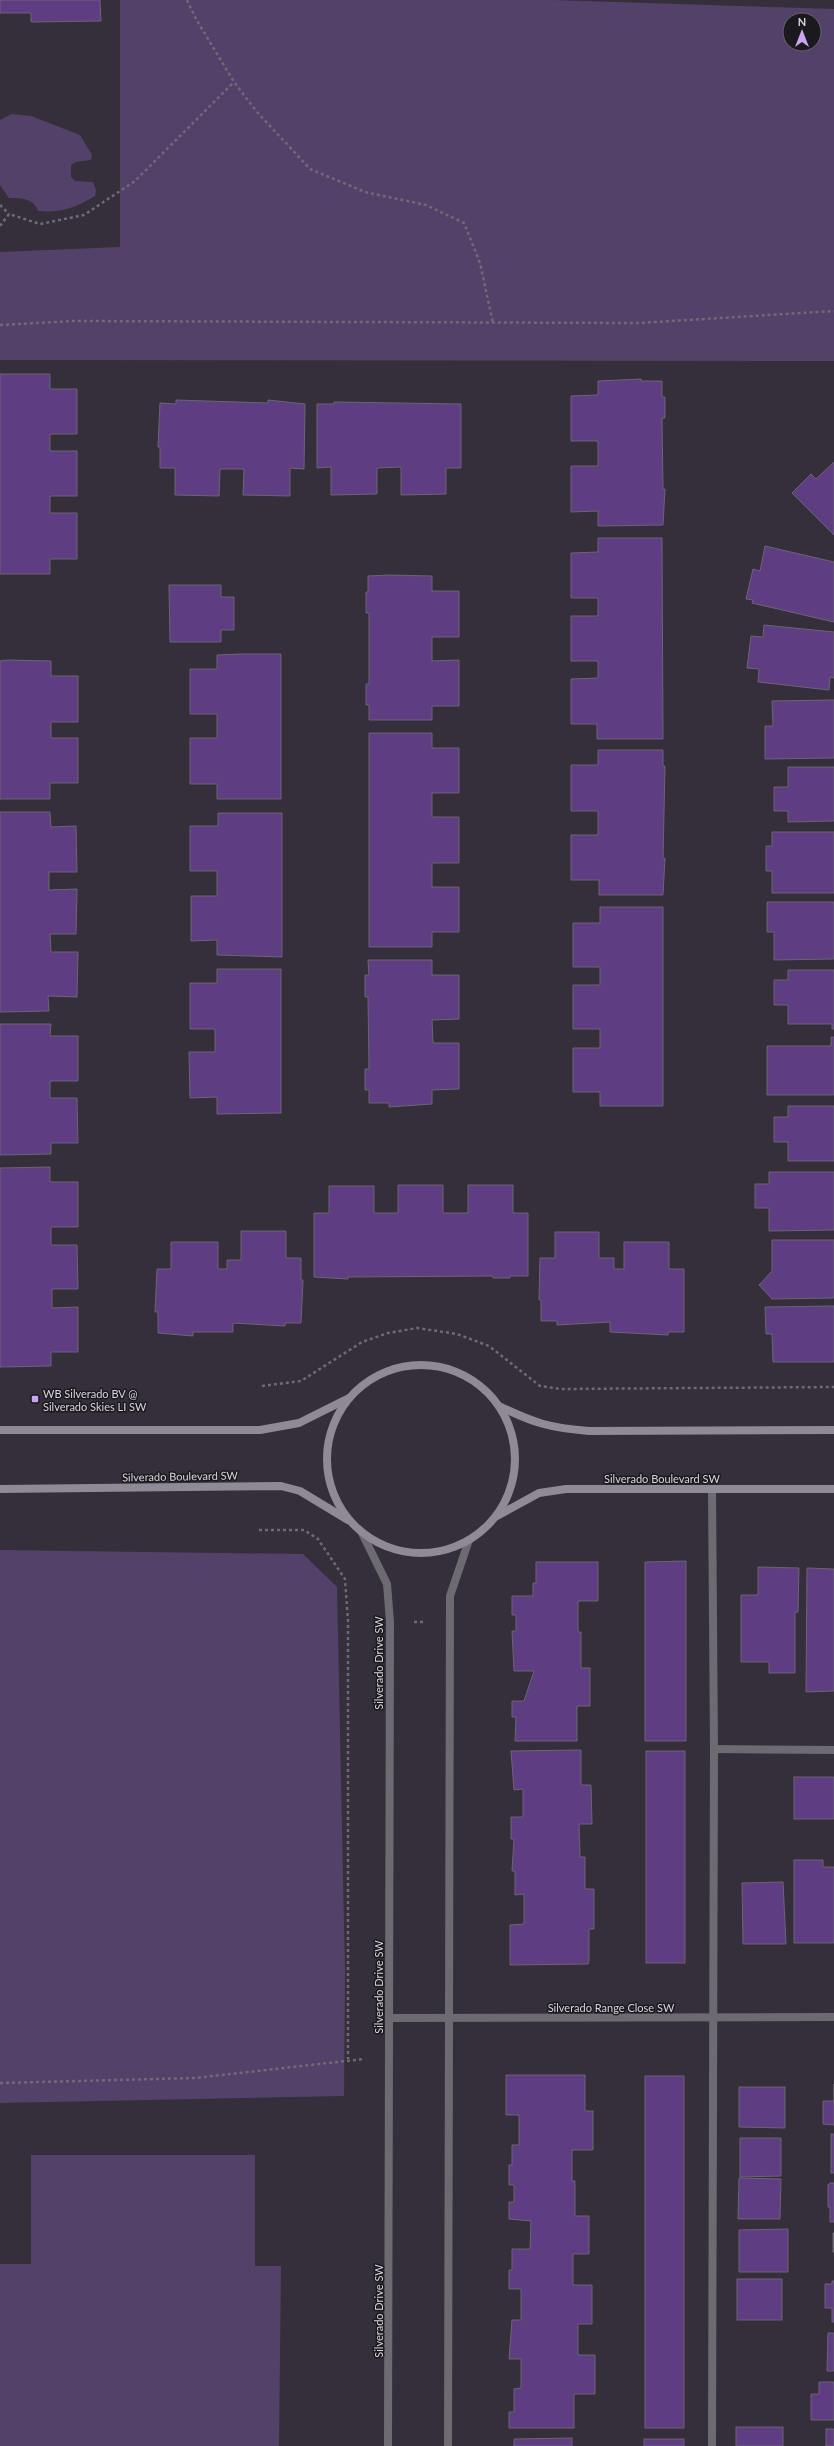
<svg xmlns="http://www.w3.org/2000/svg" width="834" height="2446" font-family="Lato,sans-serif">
	<rect width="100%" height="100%" fill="#342f3b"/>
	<g fill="#54416a" fill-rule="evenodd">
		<path d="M120 0H553L834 9V361L0 360V252L120 247ZM790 20H814V44H790Z"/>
		<path d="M12 114 31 116 80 135 92 155 91 160 76 162 71 165V177L75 181 93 182 96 190 95 196C75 208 61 213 38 211 34 198 20 198 9 198L0 185V120Z"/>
		<path d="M0 1550 303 1554 337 1587 345 1972 344 2096 0 2103Z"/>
		<path d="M31 2155H255V2266H281L279 2446H0V2264H31Z"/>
	</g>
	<g fill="#5f3d83" stroke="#6b6573">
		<path d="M0 0H100L101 21 31 22V13H0Z"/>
		<path d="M0 374H50V389H77V434H50V451H77V496H50V513H77V559H50V574H0Z"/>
		<path d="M641 379V381H662V397H665V418H662L663 489H665L663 525 598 526V511L571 512V466H598V441H571V396L598 395V381Z"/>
		<path d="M176 400 268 403V400L305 404 304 469 290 468V496L243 495 244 469H220L219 496 175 495V468H160V447H158L160 403 176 404Z"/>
		<path d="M334 402 461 404V468H446V494L401 495V467L377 468V494L331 495V467L317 468V404H334Z"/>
		<path d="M834 462V535L792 493 811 474 816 479Z"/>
		<path d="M598 538H662L663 739H597V724H571V679L598 678V661H571V616H598V598H571V553L598 552Z"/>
		<path d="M765 546 834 562V622L752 603 753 600 746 599 753 569 760 571Z"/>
		<path d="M389 575 432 576V591H459V637H432V661L459 660V706H432V720H369V705H366V684H369V613H366V592H368V576Z"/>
		<path d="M169 585H221V597H234V630H221V642H170Z"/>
		<path d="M764 625 834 632V678L830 677 829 690 758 682 759 669 747 668 751 636 763 637Z"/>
		<path d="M240 654H281V799H217V784H190V738H217V714H190V669H217V655Z"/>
		<path d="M7 660 51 661V676H78V722H51V738H78V783H50V799H0V661Z"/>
		<path d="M834 700V758L765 759V726H773L772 701Z"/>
		<path d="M369 733H432V748H459V793H432V817H459V863H432V887H459V932H432V947H369Z"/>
		<path d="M598 750H663V766H665L663 858H665L663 895H599V880H571V835H598V811H571V765H598Z"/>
		<path d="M788 767H834V821L788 822V811H774V787H788Z"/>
		<path d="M0 812H50L51 827 76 826 77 872H49V890L77 889 76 934H50L51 952H78L77 997 48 996 49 1011 0 1012Z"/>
		<path d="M218 813H282V957L217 955V940L191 941V896H217V871H190V826H218Z"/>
		<path d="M772 832H834V893H772V871H766V846H772Z"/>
		<path d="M767 902H834V959L774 960V932H767Z"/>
		<path d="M600 907H663V1106H600V1092H573V1048H600V1029H573V985H600V967H573V923H600Z"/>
		<path d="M368 960H432V975H459V1019L432 1020 433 1043H459V1089L432 1090V1104L389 1107V1103H369V1090H365V1069H369L368 997H365V975H369Z"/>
		<path d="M217 969H281V1113L217 1114V1097L190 1098 189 1052H215V1029H190V983H217Z"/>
		<path d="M788 970H834V1029H832V1024H788V1005H774V980H788Z"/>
		<path d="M0 1024H51L50 1036H78V1081H50V1098H77L78 1143H51V1154L0 1155Z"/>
		<path d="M831 1037H834V1095H767V1046H831Z"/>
		<path d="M788 1106H834V1161H788V1142H774V1117H788Z"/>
		<path d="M50 1167V1182H78V1227H51V1245H77L78 1289H52V1308L78 1307V1352H51V1366L0 1367V1168Z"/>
		<path d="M769 1172H834V1230L769 1231V1208H755V1184H769Z"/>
		<path d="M398 1185H443V1213H468V1185H513V1213H528V1276H510V1278H493V1276L348 1277V1279L314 1277V1213H329V1186H374V1213H398Z"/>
		<path d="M241 1231H286V1258H301V1280H303L301 1323H285V1326L233 1323V1332H193V1336L158 1333V1312H155L157 1269H171V1242H218V1269H227V1260H241Z"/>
		<path d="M555 1232H599V1258H614V1269H624V1242H669V1269H684V1332H668V1335L610 1332V1322L557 1325V1321H541V1300H539L540 1258H555Z"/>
		<path d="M772 1240H834V1298L772 1299 759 1285 772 1271Z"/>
		<path d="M834 1306V1362H773L772 1334H766L765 1307Z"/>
		<path d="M686 1561V1741H645V1562Z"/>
		<path d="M536 1562H598V1601H578V1632H581V1668H590V1706H577V1741H515L516 1717H512V1701H524L534 1671H514L512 1631H516V1615H512V1596H533V1583H536Z"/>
		<path d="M758 1567 799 1568 798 1612H795V1673H769V1662H741V1595H758Z"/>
		<path d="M807 1568 834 1569V1691L806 1692Z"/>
		<path d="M581 1750V1785H591L592 1824H579L580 1857H585V1889H594V1929H589V1960L588 1964 510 1965V1925L524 1924V1894L515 1895V1871H512L514 1839H511V1817H523V1789L514 1790 511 1751Z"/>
		<rect x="646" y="1751" width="39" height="212"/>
		<rect x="794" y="1777" width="40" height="42"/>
		<path d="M794 1860H823V1867H834V1943H794Z"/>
		<path d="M783 1882 786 1944H743L742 1883Z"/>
		<path d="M506 2075H585V2111H593V2150H572V2181H575V2216H589V2254H573V2285H592V2324H578V2355H595V2394H574V2428H509V2412H514V2389L521 2388V2359H509L512 2320H521V2289H509V2270H512V2249H530L531 2221 509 2219V2202H514V2185H509V2165H512V2145H519V2115H506Z"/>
		<rect x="645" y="2076" width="39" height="352"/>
		<path d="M834 2084V2125L823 2124V2101H834Z"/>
		<path d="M739 2087H785V2128L739 2127Z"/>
		<rect x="831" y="2134" width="3" height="39"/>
		<path d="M740 2138H781V2176L740 2177Z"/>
		<path d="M739 2178 781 2179 780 2219H738Z"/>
		<path d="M830 2183H834V2222H830V2207H828V2185Z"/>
		<path d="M788 2229V2272H739V2230Z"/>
		<rect x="833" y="2233" width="1" height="19"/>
		<rect x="737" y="2279" width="45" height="41"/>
		<path d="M832 2281H834V2322H832V2308H825V2284H832Z"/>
		<path d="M828 2333H834V2371H827Z"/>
		<path d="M819 2382H834V2420H811V2394H819Z"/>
		<rect x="736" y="2427" width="47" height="19"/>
		<rect x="826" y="2429" width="8" height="17"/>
		<path d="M572 2438V2446H514V2439Z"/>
		<rect x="644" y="2439" width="40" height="7"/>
	</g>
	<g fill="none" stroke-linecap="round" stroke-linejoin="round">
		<g stroke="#6f6a75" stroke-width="2.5" stroke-dasharray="3 3" stroke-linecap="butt">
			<path d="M187 0 196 19 234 82 257 112 310 169 365 192 426 205 464 223 480 263 493 323"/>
			<path d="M0 205 9 214"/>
			<path d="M0 226 9 214 40 224 84 215 135 181 234 82"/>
			<path d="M0 325 73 321 639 323 834 311"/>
			<path d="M262 1386 301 1381 362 1342 388 1333 417 1328 457 1334 489 1346 540 1386 561 1389 834 1387"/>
			<path d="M259 1530H304L318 1539 345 1579 348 1621V2059"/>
			<path d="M414 1622H425"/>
			<path d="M0 2083 195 2078 364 2059"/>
		</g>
		<g stroke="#6d6b71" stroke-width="8">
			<path d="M712 1489 714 1749 712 2446"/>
			<path d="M714 1749 834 1750"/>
		</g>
		<g stroke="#6d6b71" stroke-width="8">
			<path d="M362 1533 387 1584 390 1622 388 2446"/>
			<path d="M389 2018 834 2017"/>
			<path d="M448 2446 450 1596 469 1540"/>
		</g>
		<g stroke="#8f8a95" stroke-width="8">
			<circle cx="421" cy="1459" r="94"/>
			<path d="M499 1406C534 1423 550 1428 589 1431L834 1430"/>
			<path d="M0 1430H260L299 1423 349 1398"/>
			<path d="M0 1489 281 1486 300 1491 348 1520"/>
			<path d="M497 1516 539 1493 566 1489H834"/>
		</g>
	</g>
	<rect fill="#c7a6ef" stroke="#1b181e" stroke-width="1.5" x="31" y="1395" width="8" height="8" rx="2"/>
	<g text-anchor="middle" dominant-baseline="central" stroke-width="3" stroke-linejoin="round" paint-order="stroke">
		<g font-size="11" fill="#d9d5dd" stroke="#1b181e" text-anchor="start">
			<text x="43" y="1393">WB Silverado BV @<tspan x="43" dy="13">Silverado Skies LI SW</tspan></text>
		</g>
		<g font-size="11" fill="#d9d5dd" stroke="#1b181e">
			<text transform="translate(180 1476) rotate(-1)">Silverado Boulevard SW</text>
			<text x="662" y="1478">Silverado Boulevard SW</text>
			<text transform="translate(378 1663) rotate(-90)">Silverado Drive SW</text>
			<text transform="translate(378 1987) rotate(-90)">Silverado Drive SW</text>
			<text x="611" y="2007">Silverado Range Close SW</text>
			<text transform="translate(378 2311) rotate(-90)">Silverado Drive SW</text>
		</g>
	</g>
	<g transform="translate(802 32)"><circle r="19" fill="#1b181e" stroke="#67646a"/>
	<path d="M0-3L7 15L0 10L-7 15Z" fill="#c7a6ef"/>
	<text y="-6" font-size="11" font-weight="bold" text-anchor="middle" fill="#d9d5dd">N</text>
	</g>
</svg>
